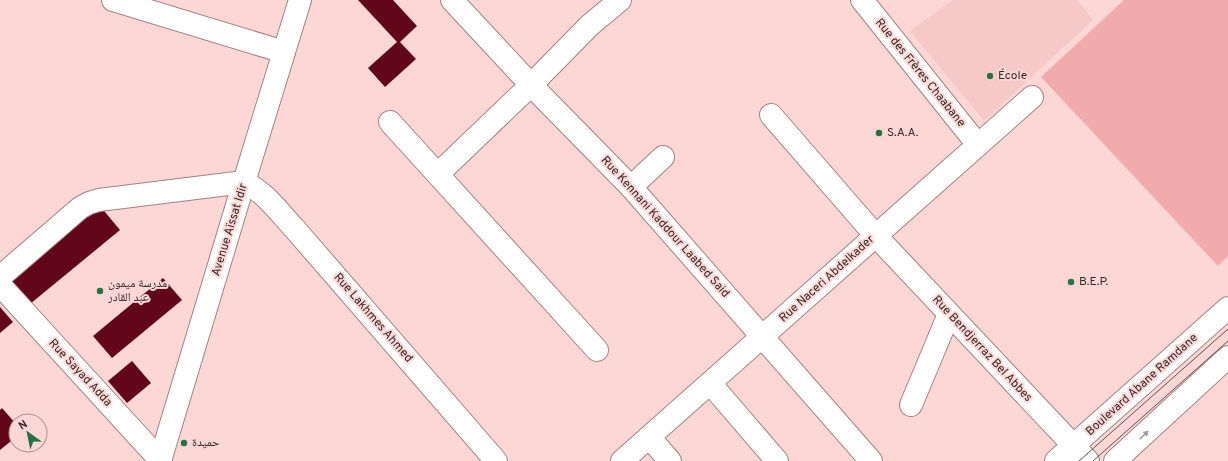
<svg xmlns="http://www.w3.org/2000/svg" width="1228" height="461" font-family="Overpass,'Noto Naskh Arabic',sans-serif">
	<rect width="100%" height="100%" fill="#fcd7d6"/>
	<path fill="#f6c9c9" d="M953 0H1077L1093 20 984 121 910 31Z"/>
	<path fill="#f1abac" d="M1124 0H1228V256L1218 266 1041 77Z"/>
	<g fill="#610719">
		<path d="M358 0H393L417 26 400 42 416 59 385 87 368 68 397 42Z"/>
		<path d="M100 206 120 230 30 304 8 280Z"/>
		<path d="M163 278 182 300 112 358 93 336Z"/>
		<path d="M0 307 13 322 0 333Z"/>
		<path d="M132 361 151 383 127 403 108 381Z"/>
		<path d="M2 408 16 424V437L0 450V410Z"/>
	</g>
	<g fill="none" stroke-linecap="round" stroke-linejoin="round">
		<g stroke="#a38180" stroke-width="24">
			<g id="minor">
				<path d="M113 0 284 52"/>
				<path d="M452 0 531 85 631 187 871 461"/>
				<path d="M862 0 978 145"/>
				<path d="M771 115 876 236 1088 461"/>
				<path d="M390 122 597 350"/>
				<path d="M438 174 531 85 590 25 620 0"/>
				<path d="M631 187 663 157"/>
				<path d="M0 277 80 208 89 203 99 200 244 182C265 192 279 212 294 228L496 461"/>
				<path d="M0 285 161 461"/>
				<path d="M710 383 777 461"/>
				<path d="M911 405 949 314"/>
				<path d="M649 437 670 461"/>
				<path d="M622 461 1032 97"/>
			</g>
		</g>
		<g stroke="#a38180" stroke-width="24">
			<g id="major">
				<path d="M160 461 244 182 300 0"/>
				<path d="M1056 461 1228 308"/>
				<path d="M1115 461 1228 357"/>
			</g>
		</g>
		<use href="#minor" stroke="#fff" stroke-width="22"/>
		<use href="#major" stroke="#fff" stroke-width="22"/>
		<g stroke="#635050" stroke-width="1">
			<path d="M1079 461 1228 329"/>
			<path d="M1093 461 1228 341"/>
		</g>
	</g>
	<defs><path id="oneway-solid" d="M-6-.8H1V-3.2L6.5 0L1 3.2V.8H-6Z"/></defs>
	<use fill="#a49e9e" href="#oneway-solid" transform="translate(1144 435) rotate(-43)"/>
	<g fill="#247343" stroke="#fcd7d6" stroke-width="1.5">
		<circle cx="990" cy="76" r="4"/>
		<circle cx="879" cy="133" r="4"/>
		<circle cx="1071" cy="282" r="4"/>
		<circle cx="100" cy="291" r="4"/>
		<circle cx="184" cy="443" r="4"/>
	</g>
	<g text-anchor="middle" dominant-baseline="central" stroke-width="4" stroke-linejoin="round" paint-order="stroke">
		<g font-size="12" fill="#352727" stroke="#fcd7d6">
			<text transform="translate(920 73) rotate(51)">Rue des Frères Chaabane</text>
			<text transform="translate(665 227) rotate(48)">Rue Kennani Kaddour Laabed Said</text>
			<text transform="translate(230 230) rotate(-73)">Avenue Aïssat Idir</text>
			<text transform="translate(827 279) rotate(-42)">Rue Naceri Abdelkader</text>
			<text transform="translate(373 318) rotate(49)">Rue Lakhmes Ahmed</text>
			<text transform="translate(982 349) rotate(47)">Rue Bendjerraz Bel Abbes</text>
			<text transform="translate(80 373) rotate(47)">Rue Sayad Adda</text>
			<text transform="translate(1142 385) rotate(-42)">Boulevard Abane Ramdane</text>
		</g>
		<g font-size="12" fill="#352727" stroke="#fcd7d6" text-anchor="start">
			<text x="998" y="76">École</text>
			<text x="887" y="133">S.A.A.</text>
			<text x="1079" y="282">B.E.P.</text>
			<text x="108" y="284">مدرسة ميمون<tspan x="108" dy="14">عبد القادر</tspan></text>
			<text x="192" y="443">حميدة</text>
		</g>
	</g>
	<g transform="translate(28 433) rotate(327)"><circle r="19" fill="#fcd7d6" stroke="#ac9190"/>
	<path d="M0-3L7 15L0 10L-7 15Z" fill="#247343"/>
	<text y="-6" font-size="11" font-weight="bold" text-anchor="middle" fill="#352727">N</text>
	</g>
</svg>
